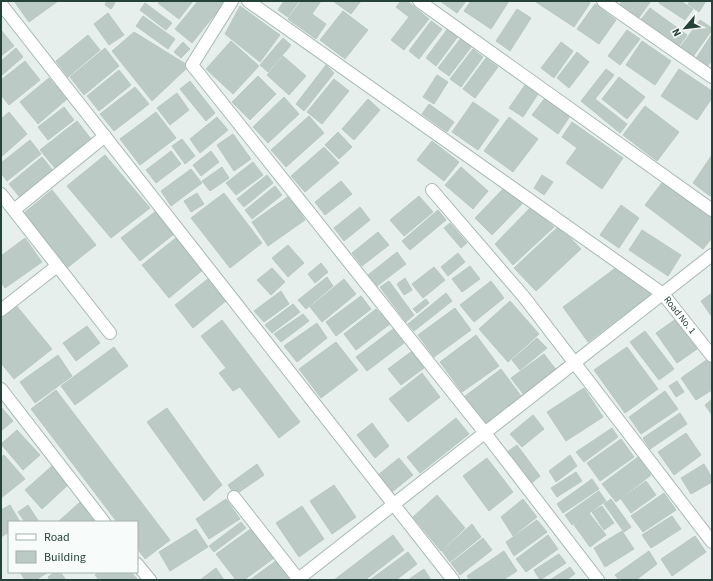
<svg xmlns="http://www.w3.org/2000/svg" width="713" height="581" font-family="'Source Sans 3',sans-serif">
	<rect width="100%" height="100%" fill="#e6efeb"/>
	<g fill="#bbcac4" stroke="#b8c9c2">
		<path d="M14 1H58L29 22Z"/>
		<path d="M107 1H113L115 3 111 9 105 5Z"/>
		<path d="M160 1H193L179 19 158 3Z"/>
		<path d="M198 1 225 2 192 43 175 29Z"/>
		<path d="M284 1H299L288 17 278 10Z"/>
		<path d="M301 1H321L312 14 326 24 316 39 288 19Z"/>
		<path d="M333 1H361L351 14Z"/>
		<path d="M401 1H407L429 19 404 50 391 40 409 17 396 7Z"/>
		<path d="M440 1H466L457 13Z"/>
		<path d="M471 1H509L491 29 464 11Z"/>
		<path d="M537 1H587L590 3 574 27 536 2Z"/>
		<path d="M622 1H651L638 19 619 6Z"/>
		<path d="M660 1H681L693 9 685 20 659 3Z"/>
		<path d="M690 1H706L699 12 688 4Z"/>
		<path d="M145 3 172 23 166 30 140 10Z"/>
		<path d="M595 4 616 20 599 44 577 29Z"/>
		<path d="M240 6 280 35 260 62 225 34Z"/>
		<path d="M650 8 687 35 677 49 640 21Z"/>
		<path d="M517 9 531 18 510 51 496 41Z"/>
		<path d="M343 11 368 30 345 59 320 40Z"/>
		<path d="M108 13 124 35 109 45 94 24Z"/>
		<path d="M143 16 175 39 168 49 136 26Z"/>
		<path d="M700 20 712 28V30L692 58 679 49Z"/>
		<path d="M431 21 442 29 419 59 409 51Z"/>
		<path d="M449 27 459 35 436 66 426 58Z"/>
		<path d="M1 30 14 46 1 56Z"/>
		<path d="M627 30 640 39 620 65 608 56Z"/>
		<path d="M134 32 189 66 152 101 112 51Z"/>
		<path d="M712 34V60L707 67 695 60Z"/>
		<path d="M88 35 100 50 68 77 56 61Z"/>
		<path d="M283 38 291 45 268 72 260 65Z"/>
		<path d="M461 38 472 46 449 76 438 68Z"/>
		<path d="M231 41 259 66 233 94 206 69Z"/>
		<path d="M642 41 671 61 655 85 626 65Z"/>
		<path d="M183 42 190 49 181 58 174 52Z"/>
		<path d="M561 42 573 51 554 78 541 68Z"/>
		<path d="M16 48 23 57 1 76V61Z"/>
		<path d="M105 48 119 66 84 95 70 77Z"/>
		<path d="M473 49 483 57 461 87 450 79Z"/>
		<path d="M577 52 589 62 569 88 557 78Z"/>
		<path d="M283 56 306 76 289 95 267 75Z"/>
		<path d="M486 58 498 67 475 98 463 89Z"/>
		<path d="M25 61 40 80 9 105 1 95V80Z"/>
		<path d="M326 65 334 73 304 111 296 104Z"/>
		<path d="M606 69 614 75 595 99 627 124 620 133 581 101Z"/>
		<path d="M679 69 712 91V98L697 120 661 96Z"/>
		<path d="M119 70 131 85 99 111 87 96Z"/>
		<path d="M437 75 448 82 434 104 423 97Z"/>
		<path d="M258 76 276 94 250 120 232 102Z"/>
		<path d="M619 77 645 97 627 119 602 99Z"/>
		<path d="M49 78 67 99 38 124 20 102Z"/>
		<path d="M334 79 349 91 322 124 307 112Z"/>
		<path d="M190 81 215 113 206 121 180 89Z"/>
		<path d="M525 85 538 94 523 117 509 108Z"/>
		<path d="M135 87 149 104 114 131 100 114Z"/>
		<path d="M177 93 189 110 170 125 157 108Z"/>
		<path d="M284 97 299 114 268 143 253 127Z"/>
		<path d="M545 98 570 116 558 134 532 115Z"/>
		<path d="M368 99 380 110 354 140 342 129Z"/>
		<path d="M473 102 499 120 478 150 452 132Z"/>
		<path d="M429 104 454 122 447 132 422 114Z"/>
		<path d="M645 106 679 132 657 161 623 135Z"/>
		<path d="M64 107 74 120 48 140 38 127Z"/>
		<path d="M9 112 27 134 1 157V119Z"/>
		<path d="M156 112 176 138 140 165 120 139Z"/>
		<path d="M309 116 324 133 286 167 271 150Z"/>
		<path d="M217 117 228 130 200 153 190 139Z"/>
		<path d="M509 117 538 139 513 172 484 151Z"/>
		<path d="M77 121 95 144 59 173 40 150Z"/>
		<path d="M572 122 623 158 602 189 566 163 577 148 562 137Z"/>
		<path d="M338 132 352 147 339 159 325 145Z"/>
		<path d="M233 134 251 159 234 171 217 145Z"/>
		<path d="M182 139 195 156 185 164 172 146Z"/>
		<path d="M30 140 41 154 7 181 1 173V163Z"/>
		<path d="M432 141 459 162 444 181 417 160Z"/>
		<path d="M324 147 339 163 305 192 291 176Z"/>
		<path d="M171 151 181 164 156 183 146 170Z"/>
		<path d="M211 151 219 162 201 176 193 165Z"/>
		<path d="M105 155 150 208 111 238 67 186Z"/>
		<path d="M712 155V193L710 196 693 183Z"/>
		<path d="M42 157 56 174 23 201 9 184Z"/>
		<path d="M253 162 263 175 236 195 226 183Z"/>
		<path d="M222 167 229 178 210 191 202 181Z"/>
		<path d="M461 167 488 191 473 209 445 185Z"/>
		<path d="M191 169 202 183 171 206 161 191Z"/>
		<path d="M267 175 273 183 244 207 237 199Z"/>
		<path d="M542 175 553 182 544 195 534 188Z"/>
		<path d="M664 180 712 217V238L703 249 645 205Z"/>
		<path d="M341 181 352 194 325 215 315 202Z"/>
		<path d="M275 186 282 195 252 219 245 210Z"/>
		<path d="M505 187 522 204 492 235 475 218Z"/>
		<path d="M52 190 96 245 67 268 24 213Z"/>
		<path d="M197 193 204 204 191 212 184 201Z"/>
		<path d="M224 193 262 243 230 268 191 218Z"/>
		<path d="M289 196 305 220 268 246 252 222Z"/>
		<path d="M419 196 433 212 404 236 390 220Z"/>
		<path d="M621 205 639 218 619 248 600 235Z"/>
		<path d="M360 207 370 220 344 241 334 228Z"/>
		<path d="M531 207 554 227 513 265 495 244Z"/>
		<path d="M438 210 446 220 410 250 402 241Z"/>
		<path d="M156 211 174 234 140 261 121 238Z"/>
		<path d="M450 223 467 243 461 248 444 228Z"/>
		<path d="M559 226 581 249 536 291 514 268Z"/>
		<path d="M642 230 681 255 668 276 629 250Z"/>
		<path d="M378 232 389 245 362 266 352 253Z"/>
		<path d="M177 237 204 269 169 298 142 265Z"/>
		<path d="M25 238 42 262 5 288 1 282V256Z"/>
		<path d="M288 245 304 263 288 277 272 258Z"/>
		<path d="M397 252 406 264 377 286 368 275Z"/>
		<path d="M458 253 465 262 448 276 441 267Z"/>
		<path d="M321 263 328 272 315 283 308 274Z"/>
		<path d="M621 264 651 294 588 342 563 307Z"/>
		<path d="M470 266 480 279 462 292 452 279Z"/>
		<path d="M434 267 445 280 423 298 412 284Z"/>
		<path d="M272 268 285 282 271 295 257 280Z"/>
		<path d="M327 277 333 286 306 309 298 300Z"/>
		<path d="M209 278 227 300 193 328 175 305Z"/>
		<path d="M405 278 412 290 404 295 397 284Z"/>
		<path d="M344 279 356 294 322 322 310 307Z"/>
		<path d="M389 281 414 315 406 322 380 287Z"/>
		<path d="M491 281 504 298 474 322 460 305Z"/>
		<path d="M281 291 289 304 264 322 254 311Z"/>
		<path d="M446 293 452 301 414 331 408 324Z"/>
		<path d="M712 293V317L701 301Z"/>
		<path d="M361 296 371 309 336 336 326 322Z"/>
		<path d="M426 299 429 303 417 313 413 309Z"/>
		<path d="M510 301 539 334 508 362 479 329Z"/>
		<path d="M15 304 52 349 14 379 1 363V316Z"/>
		<path d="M293 304 300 312 272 333 265 325Z"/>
		<path d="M455 308 471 330 434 357 418 335Z"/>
		<path d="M376 309 390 324 356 350 344 334Z"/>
		<path d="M303 314 309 321 281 342 274 334Z"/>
		<path d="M676 319 697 349 677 363 656 333Z"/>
		<path d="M222 320 300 422 279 438 240 387 233 391 219 373 226 368 201 336Z"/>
		<path d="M317 323 327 338 297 362 284 346Z"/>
		<path d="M87 326 100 343 76 361 63 343Z"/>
		<path d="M393 329 404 343 367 371 356 357Z"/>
		<path d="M645 331 674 369 659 380 630 342Z"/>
		<path d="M476 335 499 366 462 392 440 362Z"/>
		<path d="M537 338 547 348 520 370 512 360Z"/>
		<path d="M336 342 358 370 321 398 299 369Z"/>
		<path d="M114 347 128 366 75 405 61 386Z"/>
		<path d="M627 347 658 389 625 413 594 370Z"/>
		<path d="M412 351 424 368 401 385 388 369Z"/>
		<path d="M544 354 560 375 527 399 511 378Z"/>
		<path d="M58 355 72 376 35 403 20 382Z"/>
		<path d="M708 359 712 364V390L696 400 681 378Z"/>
		<path d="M501 369 524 400 487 428 464 397Z"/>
		<path d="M422 373 440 397 408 422 389 399Z"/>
		<path d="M677 381 684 392 676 397 669 386Z"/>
		<path d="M584 388 603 417 566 441 547 412Z"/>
		<path d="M56 390 170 540 145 559 137 548V522H117L31 409Z"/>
		<path d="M665 391 678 409 641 434 629 417Z"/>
		<path d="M712 399V415L705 405Z"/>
		<path d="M1 407 13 421 1 431Z"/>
		<path d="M167 408 222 485 204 501 147 422Z"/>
		<path d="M680 413 687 424 650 449 643 438Z"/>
		<path d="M533 415 544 429 522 447 510 434Z"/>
		<path d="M456 418 469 434 420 473 407 457Z"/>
		<path d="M372 423 389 446 375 458 357 435Z"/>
		<path d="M612 428 618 437 584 462 576 452Z"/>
		<path d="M17 430 40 455 23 470 1 444Z"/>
		<path d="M686 433 701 455 674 475 658 452Z"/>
		<path d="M621 439 634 457 600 481 587 463Z"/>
		<path d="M517 445 540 476 528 486 504 454Z"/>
		<path d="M4 455 25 479 1 498V457Z"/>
		<path d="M570 455 577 466 556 482 549 471Z"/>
		<path d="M638 457 651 475 616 502 602 484Z"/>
		<path d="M399 458 413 475 392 492 378 475Z"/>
		<path d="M487 458 513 492 489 511 463 476Z"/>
		<path d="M257 464 264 475 235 495 228 485Z"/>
		<path d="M704 464 712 478V482L691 494 681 478Z"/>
		<path d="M52 466 69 484 42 509 25 490Z"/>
		<path d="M576 472 582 481 557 497 551 488Z"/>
		<path d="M592 479 599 489 563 513 557 504Z"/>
		<path d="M646 481 656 495 631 513 621 499Z"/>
		<path d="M334 485 356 517 332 534 310 501Z"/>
		<path d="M599 491 606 501 572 525 565 515Z"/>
		<path d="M664 493 676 510 643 532 631 516Z"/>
		<path d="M437 495 465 528 441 551 413 517Z"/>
		<path d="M226 499 240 519 209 539 196 519Z"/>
		<path d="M523 499 537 517 513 536 501 517Z"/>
		<path d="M611 499 631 527 624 532 604 504Z"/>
		<path d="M80 502 97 522H58Z"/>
		<path d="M10 505 20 522H9V532L1 537V510Z"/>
		<path d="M28 505 39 522H25L18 512Z"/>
		<path d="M302 506 324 539 299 557 276 523Z"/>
		<path d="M602 506 614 523 604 530 592 512Z"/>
		<path d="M589 513 606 535 590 547 574 525Z"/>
		<path d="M672 516 681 529 651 548 642 535Z"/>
		<path d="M537 520 547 532 514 556 506 542Z"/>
		<path d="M241 522 246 528 214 552 209 546Z"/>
		<path d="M472 524 481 537 450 562 442 551Z"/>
		<path d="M252 528 274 558 244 580H236L216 554Z"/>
		<path d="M196 529 208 547 170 571 159 552Z"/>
		<path d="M622 531 634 549 605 567 594 548Z"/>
		<path d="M393 535 404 550 365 580H334Z"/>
		<path d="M548 535 558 549 526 572 516 559Z"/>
		<path d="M695 536 706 552 672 576 661 559Z"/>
		<path d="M483 538 492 550 460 575 451 563Z"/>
		<path d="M504 551 517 571 503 580H470L467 576Z"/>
		<path d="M649 551 657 564 636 580H619L615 575Z"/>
		<path d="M408 552 417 564 396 580H370Z"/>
		<path d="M559 554 566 563 540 580 534 570Z"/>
		<path d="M277 560 292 580H250Z"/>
		<path d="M570 567 575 574 566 580H550Z"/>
		<path d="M216 568 224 580H200Z"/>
		<path d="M424 569 431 580H408Z"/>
		<path d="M20 572H48L36 580H25Z"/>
		<path d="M55 572H60L66 580H50L48 577Z"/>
		<path d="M100 572H131L138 580H99L95 575Z"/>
	</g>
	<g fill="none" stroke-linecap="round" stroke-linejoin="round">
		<g stroke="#a8b8b2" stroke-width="14">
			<g id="minor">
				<path d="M232 1 192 65 485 433 598 580"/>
				<path id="s1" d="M248 1 663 294 712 356"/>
				<path d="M419 1 712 210"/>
				<path d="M603 1 712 77"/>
				<path d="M1 4 453 580"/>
				<path d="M432 190 524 297 712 542"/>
				<path d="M1 194 110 333"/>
				<path d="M14 210 105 136"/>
				<path d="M1 310 57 266"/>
				<path d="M1 389 104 522"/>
				<path d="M234 497 299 580"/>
				<path d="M137 564 150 580"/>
			</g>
		</g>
		<g stroke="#a8b8b2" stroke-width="14">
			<path id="tertiary" d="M297 580 712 255"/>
		</g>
		<use href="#minor" stroke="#fff" stroke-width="12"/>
		<use href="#tertiary" stroke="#fff" stroke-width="12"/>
	</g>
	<g text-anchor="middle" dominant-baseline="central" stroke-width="3" stroke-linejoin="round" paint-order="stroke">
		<g font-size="10" fill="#24423a" stroke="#f7fbf9">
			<text stroke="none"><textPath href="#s1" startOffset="535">Road No. 1</textPath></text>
		</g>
	</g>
	<rect width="713" height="581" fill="none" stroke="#24423a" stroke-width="4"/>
	<rect x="8" y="521" width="130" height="52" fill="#f7fbf9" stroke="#a3b1ad"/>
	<rect x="16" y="534" width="20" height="6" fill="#ffffff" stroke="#a3b1ad"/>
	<text x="44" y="541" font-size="12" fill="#24423a">Road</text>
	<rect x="16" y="551" width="20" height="12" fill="#bbcac4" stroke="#a3b1ad"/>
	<text x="44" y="561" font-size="12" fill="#24423a">Building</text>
	<g transform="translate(685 28) rotate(242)" stroke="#f7fbf9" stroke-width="3" paint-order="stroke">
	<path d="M0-3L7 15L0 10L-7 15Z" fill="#24423a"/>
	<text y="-6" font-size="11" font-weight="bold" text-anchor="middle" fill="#24423a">N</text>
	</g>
</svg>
